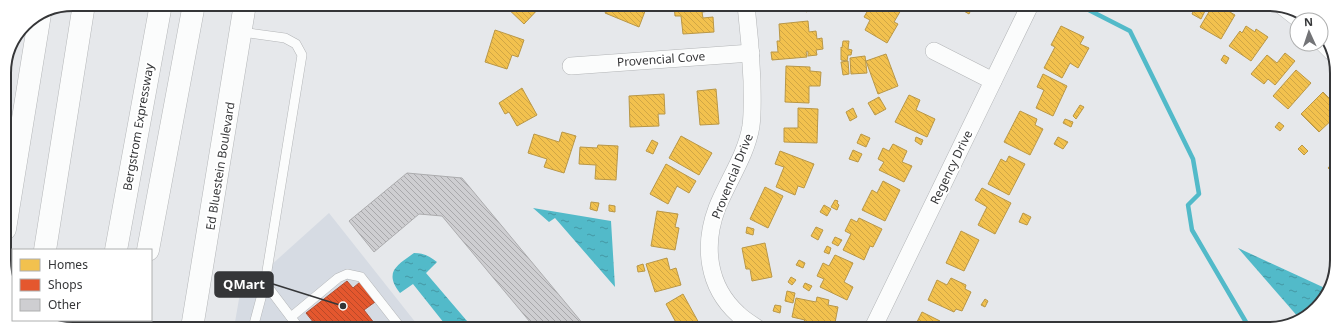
<svg xmlns="http://www.w3.org/2000/svg" width="1341" height="333" font-family="'Noto Sans',sans-serif">
	<defs>
		<pattern id="water-ripples" width="26" height="14" patternUnits="userSpaceOnUse"><rect width="26" height="14" fill="#52bac9"/><path d="M2 4q2-2 4 0t4 0M15 11q2-2 4 0t4 0" fill="none" stroke="#4598a4"/></pattern>
		<pattern id="homes-back-hatch" width="6" height="6" patternUnits="userSpaceOnUse"><rect width="6" height="6" fill="#f2c14e"/><path d="M-1 5l2 2M0 0l6 6M5-1l2 2" fill="none" stroke="#d0a645"/></pattern>
		<pattern id="shops-back-hatch" width="6" height="6" patternUnits="userSpaceOnUse"><rect width="6" height="6" fill="#e4572e"/><path d="M-1 5l2 2M0 0l6 6M5-1l2 2" fill="none" stroke="#ba4928"/></pattern>
		<pattern id="building-back-hatch" width="6" height="6" patternUnits="userSpaceOnUse"><rect width="6" height="6" fill="#ceced1"/><path d="M-1 5l2 2M0 0l6 6M5-1l2 2" fill="none" stroke="#a8a8ab"/></pattern>
	</defs>
	<rect width="100%" height="100%" fill="#e6e8eb"/>
	<path fill="#d6dbe3" d="M329 213 420 328H234L240 293Z"/>
	<g fill="url(#water-ripples)">
		<path d="M533 208 611 221 615 287 555 218 549 222Z"/>
		<path d="M1238 248 1327 289 1313 312 1299 318Z"/>
		<path d="M414 253C424 253 429 256 437 262L426 273 473 328H448L413 284 400 293C384 272 396 266 414 253Z"/>
	</g>
	<g fill="url(#homes-back-hatch)" stroke="#b99747">
		<path d="M503 4 542 5 524 24Z"/>
		<path d="M609 5H644L647 6 639 27 605 13Z"/>
		<path d="M674 5H710V11L702 12 703 18 713 17 714 32 683 34 681 16H675Z"/>
		<path d="M795 5H811L807 12Z"/>
		<path d="M871 5H874L878 7 879 5H892L901 10 894 22 898 24 887 43 865 30 870 20 864 17Z"/>
		<path d="M958 5H973L969 14 957 7Z"/>
		<path d="M983 5H996L993 10Z"/>
		<path d="M1196 5H1208L1201 19 1192 14Z"/>
		<path d="M1213 5H1218L1235 15 1221 39 1200 27Z"/>
		<path d="M808 21 809 32 816 31 817 39 822 38 823 49 816 50 817 55 808 56V51L806 52 807 57 772 60 771 52H778L777 41H780L779 24Z"/>
		<path d="M1061 26 1084 37 1080 44 1089 48 1078 68 1070 63 1062 78 1044 68 1055 47 1051 45Z"/>
		<path d="M1246 26 1255 32 1256 29 1268 37 1251 61 1229 46 1240 31 1242 33Z"/>
		<path d="M495 30 524 40 518 57 512 55 507 69 485 62Z"/>
		<path d="M843 41H849L848 49 852 50 851 55H848L847 61 841 60V47L842 48Z"/>
		<path d="M1285 53 1295 61 1275 85 1268 79 1264 84 1251 74 1267 55 1277 63Z"/>
		<path d="M886 54 898 86 878 94 866 61Z"/>
		<path d="M1224 55 1229 58 1226 64 1221 60Z"/>
		<path d="M865 56 867 73 851 74 850 58Z"/>
		<path d="M848 61 849 74 843 75 841 62Z"/>
		<path d="M786 66 810 67V71L821 72 820 86H809V103L785 102Z"/>
		<path d="M1296 70 1311 83 1288 109 1273 96Z"/>
		<path d="M1043 74 1067 86 1053 116 1036 108 1044 90 1037 87Z"/>
		<path d="M522 88 537 115 517 126 509 112 505 114 499 103Z"/>
		<path d="M716 89 719 124 700 125 697 91Z"/>
		<path d="M1323 92 1336 105V116L1319 132 1301 114Z"/>
		<path d="M664 94 665 114H658L659 126 630 127 629 96Z"/>
		<path d="M909 95 920 100 916 110 935 119 927 137 895 122Z"/>
		<path d="M879 97 886 109 875 115 868 103Z"/>
		<path d="M1080 105 1084 107 1076 119 1073 116Z"/>
		<path d="M798 108 818 109 817 143 784 142V128H798Z"/>
		<path d="M853 108 857 117 850 121 846 112Z"/>
		<path d="M1020 111 1037 119 1035 125 1043 129 1030 155 1004 142Z"/>
		<path d="M1065 119 1073 122 1071 127 1063 123Z"/>
		<path d="M1279 122 1284 126 1280 131 1275 127Z"/>
		<path d="M562 132 576 136 564 173 544 167 547 159 528 153 534 134 559 142Z"/>
		<path d="M861 134 870 138 866 147 857 143Z"/>
		<path d="M681 136 712 153 699 175 669 158Z"/>
		<path d="M916 137 923 140 921 145 915 141Z"/>
		<path d="M1058 137 1068 142 1063 149 1054 144Z"/>
		<path d="M652 140 658 143 653 154 646 151Z"/>
		<path d="M893 144 907 151 902 162 912 166 904 182 879 170 884 162 878 159 883 148 889 151Z"/>
		<path d="M598 145 618 146 616 180 595 179 596 165 579 164 580 147 597 148Z"/>
		<path d="M1302 145 1308 151 1304 155 1298 149Z"/>
		<path d="M853 150 862 154 858 162 849 159Z"/>
		<path d="M780 151 814 164 804 188 798 186 795 195 776 187 784 167 775 164Z"/>
		<path d="M1009 156 1025 164 1009 195 988 184 1001 159 1006 162Z"/>
		<path d="M1336 159V175L1328 168Z"/>
		<path d="M666 164 696 181 689 193 677 186 668 204 650 194Z"/>
		<path d="M883 181 900 190 885 221 862 210 872 190 877 193Z"/>
		<path d="M765 187 783 196 768 228 750 219Z"/>
		<path d="M982 188 1011 203 995 234 978 225 987 207 975 200Z"/>
		<path d="M835 200 838 201 837 203 839 205 837 210 831 207Z"/>
		<path d="M591 202 599 203 597 211 590 209Z"/>
		<path d="M609 205 615 206V212L609 211Z"/>
		<path d="M824 205 831 209 827 216 820 212Z"/>
		<path d="M657 211 678 214 675 227 679 228 675 250 651 246Z"/>
		<path d="M1023 213 1031 217 1027 225 1019 222Z"/>
		<path d="M859 218 882 229 873 247 870 246 864 260 843 250 851 234 845 231 851 219 857 222Z"/>
		<path d="M747 227 754 229 753 235 746 233Z"/>
		<path d="M816 227 823 230 818 240 811 236Z"/>
		<path d="M961 231 979 240 964 271 946 263Z"/>
		<path d="M835 237 842 240 838 246 832 243Z"/>
		<path d="M765 243 772 277 752 281 750 269H746L742 248Z"/>
		<path d="M827 246 831 248 829 254 824 252Z"/>
		<path d="M835 255 853 263 844 282 853 287 847 300 820 287 824 279 817 276 823 263 829 266Z"/>
		<path d="M667 258 670 270 676 268 681 285 655 292 646 264Z"/>
		<path d="M799 260 805 263 803 268 796 265Z"/>
		<path d="M643 264 645 271 638 272 637 266Z"/>
		<path d="M791 277 796 280 792 285 788 282Z"/>
		<path d="M951 278 966 285 965 289 971 292 962 311 956 309 954 312 928 300 937 280 947 285Z"/>
		<path d="M805 283 812 286 809 291 803 287Z"/>
		<path d="M787 291 795 293 793 303 785 301Z"/>
		<path d="M683 294 700 325 695 328H679L666 304Z"/>
		<path d="M817 297 829 300 828 305 838 307 834 328 804 321 805 320 792 317 796 298 816 302Z"/>
		<path d="M985 299 988 301 985 307 981 305Z"/>
		<path d="M775 305 781 306 780 313 773 311Z"/>
		<path d="M922 312 940 321 936 329 914 328Z"/>
	</g>
	<path fill="url(#shops-back-hatch)" stroke="#b04d31" d="M347 281 353 288 360 282 375 302 364 310 378 328H335L330 322 322 328H318L306 313Z"/>
	<g fill="none" stroke-linecap="round" stroke-linejoin="round">
		<path stroke="#52bac9" stroke-width="4.5" d="M1079 5 1130 31 1193 159 1199 194 1188 205 1192 230 1250 329"/>
	</g>
	<path fill="url(#building-back-hatch)" stroke="#acacae" d="M407 173 462 178 584 325V328H535L442 216 419 214 374 252 349 221Z"/>
	<g fill="none" stroke-linecap="round" stroke-linejoin="round">
		<g stroke="#b3b5b7" stroke-width="10">
			<g id="service">
				<path d="M242 32 285 38 296 44 302 55 265 283 253 328"/>
				<path d="M265 283 299 328"/>
				<path d="M291 317 338 278 347 274 361 277 401 328"/>
			</g>
		</g>
		<g stroke="#b3b5b7" stroke-width="18">
			<g id="minor">
				<path d="M746 5C749 30 751 55 752 81 752 96 753 111 751 126 746 156 728 180 717 208 703 245 707 286 738 314 743 319 751 324 757 328"/>
				<path d="M1281 5 1300 20"/>
				<path d="M1321 41 1332 52"/>
				<path d="M934 51 993 81"/>
				<path d="M571 66 751 53"/>
				<path d="M873 328 1030 5"/>
			</g>
		</g>
		<g stroke="#b3b5b7" stroke-width="23">
			<g id="secondary">
				<path d="M5 229 40 14"/>
				<path d="M148 250 194 4"/>
				<path d="M133 328 135 320"/>
				<path d="M192 328 245 4"/>
			</g>
		</g>
		<g stroke="#b3b5b7" stroke-width="23">
			<g id="motorway">
				<path d="M45 250 84 4"/>
				<path d="M116 250 161 4"/>
				<path d="M101 328 103 320"/>
			</g>
		</g>
		<use href="#service" stroke="#fbfcfc" stroke-width="9"/>
		<use href="#minor" stroke="#fbfcfc" stroke-width="17"/>
		<use href="#secondary" stroke="#fbfcfc" stroke-width="22"/>
		<use href="#motorway" stroke="#fbfcfc" stroke-width="22"/>
	</g>
	<g text-anchor="middle" dominant-baseline="central" stroke-width="4" stroke-linejoin="round" paint-order="stroke">
		<g font-size="12" fill="#353638" stroke="#fff">
			<text transform="translate(661 59) rotate(-4)">Provencial Cove</text>
			<text transform="translate(138 127) rotate(-80)">Bergstrom Expressway</text>
			<text transform="translate(220 166) rotate(-81)">Ed Bluestein Boulevard</text>
			<text transform="translate(951 167) rotate(-64)">Regency Drive</text>
			<text transform="translate(732 176) rotate(-68)">Provencial Drive</text>
		</g>
	</g>
	<path d="M0 0H1341V333H0ZM73 11H1268A62 62 0 0 1 1330 73V260A62 62 0 0 1 1268 322H73A62 62 0 0 1 11 260V73A62 62 0 0 1 73 11Z" fill="#fff" fill-rule="evenodd"/>
	<path fill="none" stroke="#353638" stroke-width="2" d="M73 11H1268A62 62 0 0 1 1330 73V260A62 62 0 0 1 1268 322H73A62 62 0 0 1 11 260V73A62 62 0 0 1 73 11Z"/>
	<path fill="none" stroke="#353638" stroke-width="1.5" d="M343 306L273 284"/>
	<circle fill="#353638" stroke="#fff" stroke-width="1.5" cx="343" cy="306" r="4"/>
	<rect fill="#353638" stroke="#353638" stroke-width="1.5" x="215" y="272" width="58" height="25" rx="4"/>
	<g font-size="13" text-anchor="middle" font-weight="bold" fill="#fff">
		<text x="244" y="289">QMart</text>
	</g>
	<rect x="12" y="249" width="140" height="72" fill="#ffffff" stroke="#aeafaf"/>
	<rect x="20" y="259" width="20" height="12" fill="#f2c14e" stroke="#aeafaf"/>
	<text x="48" y="269" font-size="12" fill="#353638">Homes</text>
	<rect x="20" y="279" width="20" height="12" fill="#e4572e" stroke="#aeafaf"/>
	<text x="48" y="289" font-size="12" fill="#353638">Shops</text>
	<rect x="20" y="299" width="20" height="12" fill="#ceced1" stroke="#aeafaf"/>
	<text x="48" y="309" font-size="12" fill="#353638">Other</text>
	<g transform="translate(1309 32) rotate(357)"><circle r="19" fill="#ffffff" stroke="#aeafaf"/>
	<path d="M0-3L7 15L0 10L-7 15Z" fill="#737477"/>
	<text y="-6" font-size="11" font-weight="bold" text-anchor="middle" fill="#353638">N</text>
	</g>
</svg>
